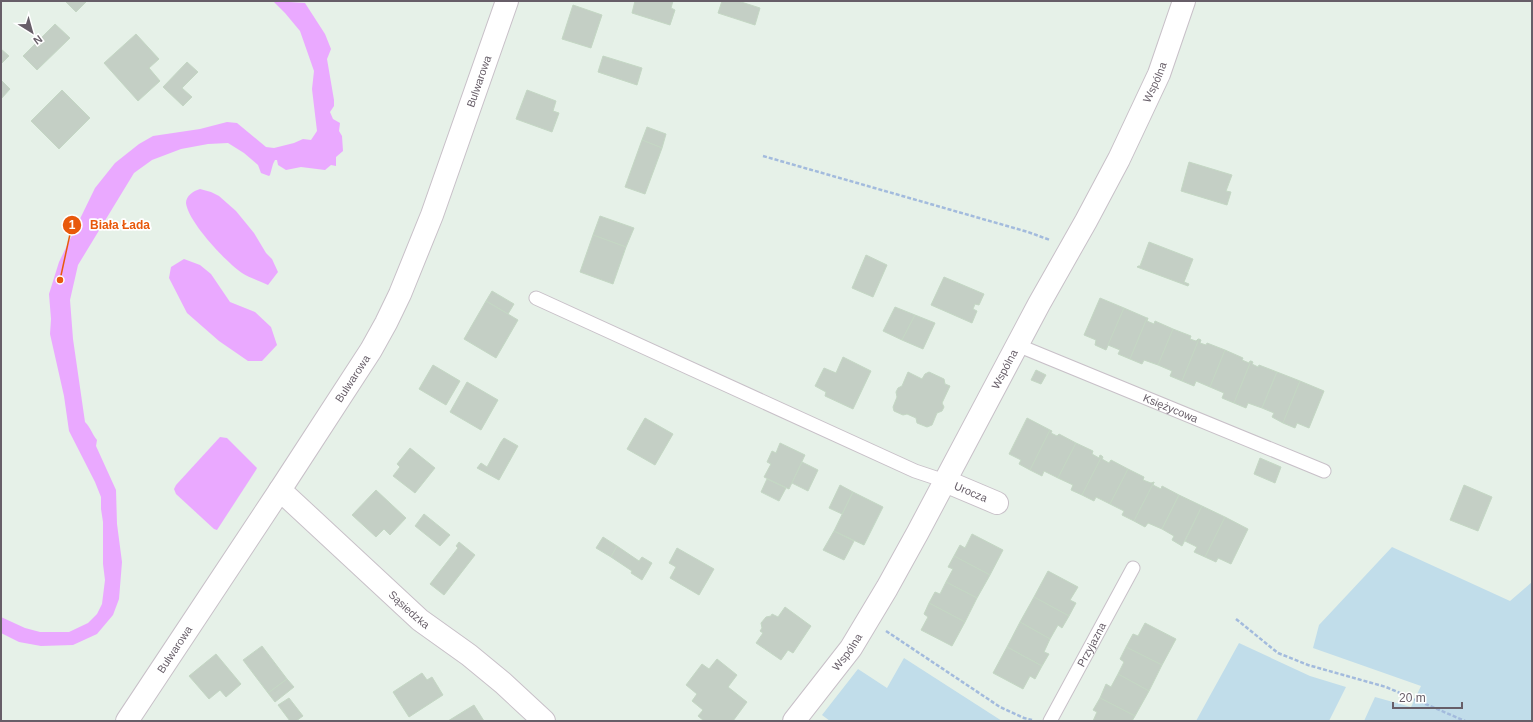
<svg xmlns="http://www.w3.org/2000/svg" width="1533" height="722" font-family="Helvetica,sans-serif">
	<rect width="100%" height="100%" fill="#e6f1e8"/>
	<g fill="#c1ddea">
		<path d="M1392 547 1510 601 1532 582V721H1364L1375 697 1411 707 1421 686 1313 648 1319 625Z"/>
		<path d="M1239 643 1310 676 1346 687 1329 721H1196Z"/>
		<path d="M904 658 1002 721H830L822 715 858 669 887 688Z"/>
	</g>
	<g fill="#eaa9ff">
		<path d="M273 1 305 3 325 34 331 49 327 59 334 100V106L330 112 333 119 340 123 339 131 342 136 343 151 336 157V166L331 165 325 170 301 167 286 170 278 165 277 160H275L273 164 270 175 269 176 261 173 258 165 244 153 228 143 208 144 181 149 152 160 134 173 78 265 70 300 73 339 85 422C91 428 92 434 97 440L96 446 116 490 117 524 122 562 119 599 113 615 97 634 73 645 41 646 19 642 1 633V617L25 628 40 632H69L88 623 97 614 102 604 105 580 103 564V522L101 509V497L95 482 69 431 64 396 50 334 51 319 49 294 59 262 95 188 115 163 139 144 153 136 200 129 227 122 237 123 266 147 274 148 294 143 303 139 311 140 317 131 312 89 314 71 300 31 285 13Z"/>
		<path d="M200 189 211 192 219 196 236 211 254 233 266 253 272 259 278 272 268 285C260 281 250 278 242 273 227 263 188 222 186 203 186 196 193 191 200 189Z"/>
		<path d="M184 259 200 265 211 274 230 302 255 312 271 327 277 345 262 361H248L219 341 187 313 169 278 171 267Z"/>
		<path d="M220 437 227 438 257 468 256 470 217 530 214 529 176 494 174 489 176 485Z"/>
	</g>
	<g fill="#c4cfc5" stroke="#c4d7c4">
		<path d="M65 1H87L76 12Z"/>
		<path d="M635 1H673L671 8 675 10 670 25 632 13Z"/>
		<path d="M722 1H738L760 8 755 25 718 13Z"/>
		<path d="M573 5 602 15 591 48 562 39Z"/>
		<path d="M55 24 70 38 37 70 23 56Z"/>
		<path d="M136 34 159 59 149 68 160 81 138 101 104 63Z"/>
		<path d="M1 49 9 56 1 64Z"/>
		<path d="M603 56 642 68 637 85 598 72Z"/>
		<path d="M187 62 198 72 182 88 192 97 183 106 163 87Z"/>
		<path d="M1 80 10 89 1 99Z"/>
		<path d="M62 90 90 118 59 149 31 121Z"/>
		<path d="M527 90 556 101 553 111 559 113 552 132 516 119Z"/>
		<path d="M647 127 666 134 662 148 642 140Z"/>
		<path d="M642 140 662 148 645 194 625 187Z"/>
		<path d="M1189 162 1232 175 1226 191 1231 192 1227 205 1181 191Z"/>
		<path d="M600 216 634 228 626 247 593 235Z"/>
		<path d="M593 235 626 247 613 284 580 272Z"/>
		<path d="M1149 242 1193 259 1184 282 1189 284 1188 286 1137 267 1138 266H1140Z"/>
		<path d="M866 255 887 265 873 297 852 288Z"/>
		<path d="M944 277 984 294 979 305 975 304 973 309 977 311 972 323 931 305Z"/>
		<path d="M492 291 514 304 508 314 486 301Z"/>
		<path d="M1100 298 1124 308 1106 350 1095 345 1096 340 1084 335Z"/>
		<path d="M486 301 518 320 496 358 464 339Z"/>
		<path d="M895 307 915 315 902 340 883 331Z"/>
		<path d="M1124 308 1147 318 1130 359 1118 354 1120 350 1108 345Z"/>
		<path d="M915 315 935 323 923 349 902 340Z"/>
		<path d="M1147 318H1148L1147 321 1154 324 1155 321 1173 329 1158 365 1144 360 1142 364 1130 359Z"/>
		<path d="M1173 329 1191 336 1190 339 1196 341 1198 339H1199L1182 381 1170 376 1172 371 1158 365Z"/>
		<path d="M1199 339 1201 340 1200 343 1206 345 1207 343 1225 350 1210 387 1196 381 1194 386 1182 381Z"/>
		<path d="M1225 350 1243 358 1242 360 1249 363 1250 361H1251L1234 403 1222 398 1224 393 1210 387Z"/>
		<path d="M843 357 871 371 853 409 825 396 826 392 815 386 824 368 836 373Z"/>
		<path d="M1251 361 1253 362 1252 364 1258 367 1259 365 1277 372 1262 408 1248 403 1246 408 1234 403Z"/>
		<path d="M433 365 460 381 446 405 419 389Z"/>
		<path d="M1036 370 1046 375 1041 384 1031 380Z"/>
		<path d="M908 372 922 379 925 374 929 372 944 379 945 384 950 386 942 403 944 407 942 411 937 413 932 425 927 427 917 423 916 418 907 414 903 415 894 411 893 407 897 397 896 392 898 388 902 386Z"/>
		<path d="M1277 372 1300 381 1283 423 1272 417 1274 413 1262 408Z"/>
		<path d="M1300 381 1324 391 1309 428 1297 423 1295 428 1283 423Z"/>
		<path d="M467 382 498 400 481 430 450 412Z"/>
		<path d="M645 418 673 434 655 465 627 449Z"/>
		<path d="M1027 418 1050 430 1030 470 1019 464 1021 460 1009 454Z"/>
		<path d="M1050 430 1052 431 1051 433 1057 436 1059 434 1076 443 1058 478 1044 471 1042 476 1030 470Z"/>
		<path d="M504 438 518 446 499 480 477 468 481 463 487 467 501 442Z"/>
		<path d="M780 443 805 455 789 489 764 477 771 464 767 462 772 451 776 453Z"/>
		<path d="M1076 443 1093 451 1092 454 1099 458 1100 455 1102 456 1082 495 1071 490 1073 485 1058 478Z"/>
		<path d="M410 448 435 468 415 493 393 476 400 467 397 464Z"/>
		<path d="M1102 456 1103 457 1102 459 1109 463 1111 460 1128 469 1110 504 1096 497 1094 501 1082 495Z"/>
		<path d="M1260 458 1281 467 1275 483 1254 474Z"/>
		<path d="M802 462 818 470 808 491 792 483Z"/>
		<path d="M1128 469 1144 477 1143 480 1151 483 1154 482 1134 521 1122 515 1124 511 1110 504Z"/>
		<path d="M767 479 786 488 779 501 761 492Z"/>
		<path d="M1154 482 1153 485 1161 489 1162 486 1179 495 1162 529 1148 523 1145 527 1134 521Z"/>
		<path d="M840 485 853 492 842 514 829 508Z"/>
		<path d="M1464 485 1492 497 1478 531 1450 520Z"/>
		<path d="M376 490 406 518 390 535 384 529 376 537 352 515Z"/>
		<path d="M853 492 883 507 864 545 834 531Z"/>
		<path d="M1179 495 1202 506 1182 546 1172 540 1174 536 1162 529Z"/>
		<path d="M1202 506 1225 517 1205 557 1194 552 1197 547 1185 541Z"/>
		<path d="M424 514 450 535 440 546 415 526Z"/>
		<path d="M1225 517 1248 529 1231 564 1218 558 1216 562 1205 557Z"/>
		<path d="M834 531 854 541 844 560 823 550Z"/>
		<path d="M972 534 1003 550 990 575 954 556 960 545 965 548Z"/>
		<path d="M603 537 617 546 611 557 596 548Z"/>
		<path d="M459 542 475 555 444 595 430 584 458 548 456 546Z"/>
		<path d="M617 546 639 561 642 557 652 563 642 580 631 573 632 571 611 557Z"/>
		<path d="M677 548 714 569 699 595 670 578 676 567 669 563Z"/>
		<path d="M954 556 990 575 977 598 946 582 953 569 948 567Z"/>
		<path d="M1048 571 1078 587 1070 600 1076 603 1069 616 1034 597Z"/>
		<path d="M946 582 977 598 965 622 929 603 935 592 940 594Z"/>
		<path d="M1034 597 1069 616 1062 628 1058 625 1050 639 1020 622Z"/>
		<path d="M929 603 965 622 952 646 921 630 928 617 924 614Z"/>
		<path d="M785 607 811 626 793 653 788 650 781 660 756 643 763 633 760 631 762 628 761 623 766 617 771 616 772 614 778 617Z"/>
		<path d="M1020 622 1050 639 1044 652 1049 654 1042 666 1007 647Z"/>
		<path d="M1145 623 1176 639 1162 665 1126 647 1133 634 1138 636Z"/>
		<path d="M262 646 287 679 268 693 243 660Z"/>
		<path d="M1007 647 1042 666 1035 679 1030 676 1023 689 993 673Z"/>
		<path d="M1126 647 1162 665 1149 691 1118 674 1124 662 1120 659Z"/>
		<path d="M216 654 241 684 226 697 220 690 209 699 189 676Z"/>
		<path d="M717 659 737 675 728 687 747 702 733 721H704L698 716 703 710 692 701 697 694 686 685 702 664 709 669Z"/>
		<path d="M422 673 427 680 432 677 443 695 409 717 393 692Z"/>
		<path d="M1118 674 1149 691 1135 716 1100 698 1106 684 1111 687Z"/>
		<path d="M287 679 294 687 275 702 268 693Z"/>
		<path d="M289 698 303 716 296 721H290L278 705Z"/>
		<path d="M1100 698 1135 716 1132 721H1093L1097 712 1093 710Z"/>
		<path d="M474 705 484 721H448Z"/>
	</g>
	<g fill="none" stroke-linecap="round" stroke-linejoin="round">
		<g stroke="#c8c0c8" stroke-width="15">
			<g id="service">
				<path d="M536 298 915 471 945 481"/>
				<path id="s1" d="M1017 345 1324 471"/>
				<path id="s2" d="M1050 721 1133 568"/>
			</g>
		</g>
		<g stroke="#c8c0c8" stroke-width="24">
			<g id="minor">
				<path id="s3" d="M945 481 997 503"/>
				<path id="s4" d="M280 490 420 620 469 655 503 683 544 721"/>
				<path id="s5" d="M127 721 280 490 371 350 386 323 400 294 432 215 507 1"/>
				<path id="s6" d="M794 721 851 648 887 588 918 532 1039 304 1086 221 1119 159 1159 74 1184 1"/>
			</g>
		</g>
		<g stroke="#a3bbdd" stroke-width="2.5" stroke-dasharray="4 2" stroke-linecap="butt">
			<path d="M763 156 1028 232 1050 240"/>
			<path d="M1236 619 1278 653 1308 665 1386 687 1465 721"/>
			<path d="M886 631 1000 707 1024 718 1032 720"/>
		</g>
		<use href="#service" stroke="#fff" stroke-width="13"/>
		<use href="#minor" stroke="#fff" stroke-width="22"/>
	</g>
	<g text-anchor="middle" dominant-baseline="central" stroke-width="3.5" stroke-linejoin="round" paint-order="stroke">
		<g font-size="11" fill="#675e68" stroke="#fff">
			<text stroke="none"><textPath href="#s5" startOffset="734">Bulwarowa</textPath></text>
			<text stroke="none"><textPath href="#s6" startOffset="735">Wspólna</textPath></text>
			<text stroke="none"><textPath href="#s6" startOffset="411">Wspólna</textPath></text>
			<text stroke="none"><textPath href="#s5" startOffset="410">Bulwarowa</textPath></text>
			<text stroke="none"><textPath href="#s1" startOffset="166">Księżycowa</textPath></text>
			<text stroke="none"><textPath href="#s3" startOffset="28">Urocza</textPath></text>
			<text stroke="none"><textPath href="#s4" startOffset="176">Sąsiedzka</textPath></text>
			<text stroke="none"><textPath href="#s2" startOffset="87">Przyjazna</textPath></text>
			<text stroke="none"><textPath href="#s5" startOffset="86">Bulwarowa</textPath></text>
			<text stroke="none"><textPath href="#s6" startOffset="87">Wspólna</textPath></text>
		</g>
	</g>
	<path fill="none" stroke="#e8590c" stroke-width="1.5" d="M60 280L72 225"/>
	<g fill="#e8590c" stroke="#fff" stroke-width="1.5">
		<circle cx="60" cy="280" r="4"/>
		<circle cx="72" cy="225" r="10"/>
	</g>
	<g font-size="12" text-anchor="middle" font-weight="bold" fill="#fff">
		<text x="72" y="229">1</text>
	</g>
	<g font-size="12" text-anchor="middle" font-weight="bold" fill="#e8590c" stroke="#fff" stroke-width="3.5" stroke-linejoin="round" paint-order="stroke">
		<text x="120" y="229">Biała Łada</text>
	</g>
	<rect width="1533" height="722" fill="none" stroke="#675e68" stroke-width="4"/>
	<g transform="translate(32 32) rotate(143)" stroke="#ffffff" stroke-width="3" paint-order="stroke">
	<path d="M0-3L7 15L0 10L-7 15Z" fill="#675e68"/>
	<text y="-6" font-size="11" font-weight="bold" text-anchor="middle" fill="#675e68">N</text>
	</g>
	<path d="M1393 702v6h69v-6" fill="none" stroke="#675e68" stroke-width="2"/>
	<text x="1399" y="702" font-size="12" fill="#675e68" stroke="#ffffff" stroke-width="3" paint-order="stroke">20 m</text>
</svg>
